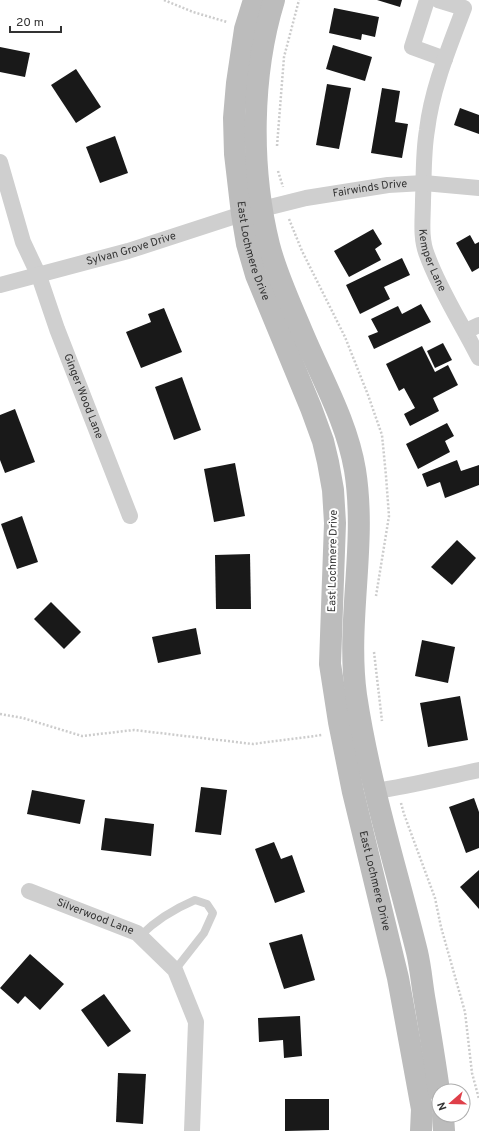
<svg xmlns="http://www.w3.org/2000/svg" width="479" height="1131" font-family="Overpass,sans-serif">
	<rect width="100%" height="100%" fill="#fff"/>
	<g fill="#191919">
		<path d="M377 0H402L400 7Z"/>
		<path d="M334 8 379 17 375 37 362 34 361 40 329 33Z"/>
		<path d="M333 45 372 57 365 81 326 69Z"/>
		<path d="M0 47 30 53 25 77 0 72Z"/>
		<path d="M76 69 101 107 76 123 51 85Z"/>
		<path d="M327 84 351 88 339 149 316 145Z"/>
		<path d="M382 88 400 91 395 122 408 124 402 158 371 153Z"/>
		<path d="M460 108 479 115V134L454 125Z"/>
		<path d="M115 136 128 173 100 183 86 147Z"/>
		<path d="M373 229 382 244 375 249 381 260 349 277 334 251Z"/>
		<path d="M470 235 475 244 479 242V268L472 272 456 243Z"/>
		<path d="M402 258 410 275 384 287 390 299 360 314 346 285Z"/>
		<path d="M421 304 431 322 374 349 368 336 378 332 371 319 398 306 402 314Z"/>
		<path d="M164 308 182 352 141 368 126 332 151 322 148 314Z"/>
		<path d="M443 343 452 360 435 368 427 351Z"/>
		<path d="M422 346 435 372 448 365 458 385 433 398 439 411 410 426 404 414 415 408 404 388 399 391 386 364Z"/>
		<path d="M182 377 201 430 174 440 155 387Z"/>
		<path d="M15 409 35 462 5 473 0 460V415Z"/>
		<path d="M447 423 454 436 445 441 450 452 418 469 406 444Z"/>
		<path d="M457 460 461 471 479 465V485L445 498 440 482 427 487 422 474Z"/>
		<path d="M235 463 245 516 214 522 204 469Z"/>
		<path d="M22 516 38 562 17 569 1 524Z"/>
		<path d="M457 540 476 558 452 585 431 567Z"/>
		<path d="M250 554 251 609H216L215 555Z"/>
		<path d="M51 602 81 632 64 649 34 619Z"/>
		<path d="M196 628 201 654 158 663 152 637Z"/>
		<path d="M422 640 455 647 448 683 415 676Z"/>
		<path d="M460 696 468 740 428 747 420 703Z"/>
		<path d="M201 787 227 790 221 835 195 832Z"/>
		<path d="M32 790 85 800 80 824 27 814Z"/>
		<path d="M474 798 479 812V848L466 853 449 807Z"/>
		<path d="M105 818 154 824 151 856 101 850Z"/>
		<path d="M274 842 281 859 292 855 305 892 275 903 255 849Z"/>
		<path d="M479 870V909L460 887Z"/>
		<path d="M302 934 315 980 284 989 269 943Z"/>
		<path d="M30 954 64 984 40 1010 25 996 18 1004 0 988Z"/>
		<path d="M104 994 131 1031 108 1047 81 1010Z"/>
		<path d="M300 1016 302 1056 284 1058 283 1040 259 1042 258 1018Z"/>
		<path d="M118 1073 146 1074 143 1124 116 1122Z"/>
		<path d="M285 1099H329V1130L285 1131Z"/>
	</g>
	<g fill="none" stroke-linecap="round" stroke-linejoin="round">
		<g stroke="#ccc" stroke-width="2.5" stroke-dasharray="2 2" stroke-linecap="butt">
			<path d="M164 0 193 12 227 22"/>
			<path d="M277 146 284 57 299 0"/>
			<path d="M278 171 283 187"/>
			<path d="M289 219 302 251 345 337 368 395 382 435 386 476 389 516 376 596"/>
			<path d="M374 652 382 721"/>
			<path d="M0 714 23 718 82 736 134 730 253 744 322 735"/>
			<path d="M401 803 404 814 435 898 441 927 465 1012 472 1073 479 1099"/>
		</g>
		<path stroke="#cfcfcf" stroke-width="8" d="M140 936C156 920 174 909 195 900L207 904 213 913 204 933 175 970"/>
		<g stroke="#cfcfcf" stroke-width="16">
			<path d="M427 0 412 47 445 59"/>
			<path id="s1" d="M438 0 464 8C449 48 432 88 427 130 423 153 424 177 423 200 423 218 420 238 427 255 440 291 462 324 479 358"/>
			<path id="s2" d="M0 162 23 242 39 276 57 329 130 516"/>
			<path id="s3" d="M0 285 128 251 242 214 306 198 388 185 424 183 479 188"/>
			<path d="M466 331 479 325"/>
			<path d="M376 791C411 786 445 777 479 770"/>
			<path id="s4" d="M29 891 137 933 175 970 196 1022 192 1131"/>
		</g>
		<g stroke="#bcbcbc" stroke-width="22">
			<path id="s5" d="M254 0 245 29 237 83 234 118 235 154 242 214 247 244 256 275 311 408 323 441 328 462 333 490 335 523 330 664 339 722 353 792 398 978 422 1109 421 1131"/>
			<path d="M274 0C251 75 250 168 269 245 277 276 291 305 303 334 322 379 347 422 355 470 367 545 346 620 356 695 369 782 396 867 417 952 421 969 422 986 425 1002 430 1032 435 1061 439 1091"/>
			<path d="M443 1115 444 1131"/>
		</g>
	</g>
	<g text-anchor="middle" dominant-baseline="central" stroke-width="4" stroke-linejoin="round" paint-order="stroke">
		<g font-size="11" fill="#323232" stroke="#fff">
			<text stroke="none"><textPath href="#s3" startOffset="383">Fairwinds Drive</textPath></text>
			<text stroke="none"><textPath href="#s3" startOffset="136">Sylvan Grove Drive</textPath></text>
			<text stroke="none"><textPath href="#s5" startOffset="255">East Lochmere Drive</textPath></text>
			<text stroke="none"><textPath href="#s1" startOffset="287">Kemper Lane</textPath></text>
			<text stroke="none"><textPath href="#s2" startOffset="249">Ginger Wood Lane</textPath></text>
			<text transform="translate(333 561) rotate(-89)">East Lochmere Drive</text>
			<text stroke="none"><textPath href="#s5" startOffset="904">East Lochmere Drive</textPath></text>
			<text stroke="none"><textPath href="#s4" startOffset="71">Silverwood Lane</textPath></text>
		</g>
	</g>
	<g transform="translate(451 1103) rotate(250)"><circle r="19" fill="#ffffff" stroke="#adadad"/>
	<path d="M0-3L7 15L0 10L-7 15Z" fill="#df3f49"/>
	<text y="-6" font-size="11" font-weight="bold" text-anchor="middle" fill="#323232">N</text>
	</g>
	<path d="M10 26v6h51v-6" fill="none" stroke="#323232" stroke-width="2"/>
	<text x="16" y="26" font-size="12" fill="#323232" stroke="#ffffff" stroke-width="3" paint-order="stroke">20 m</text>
</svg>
